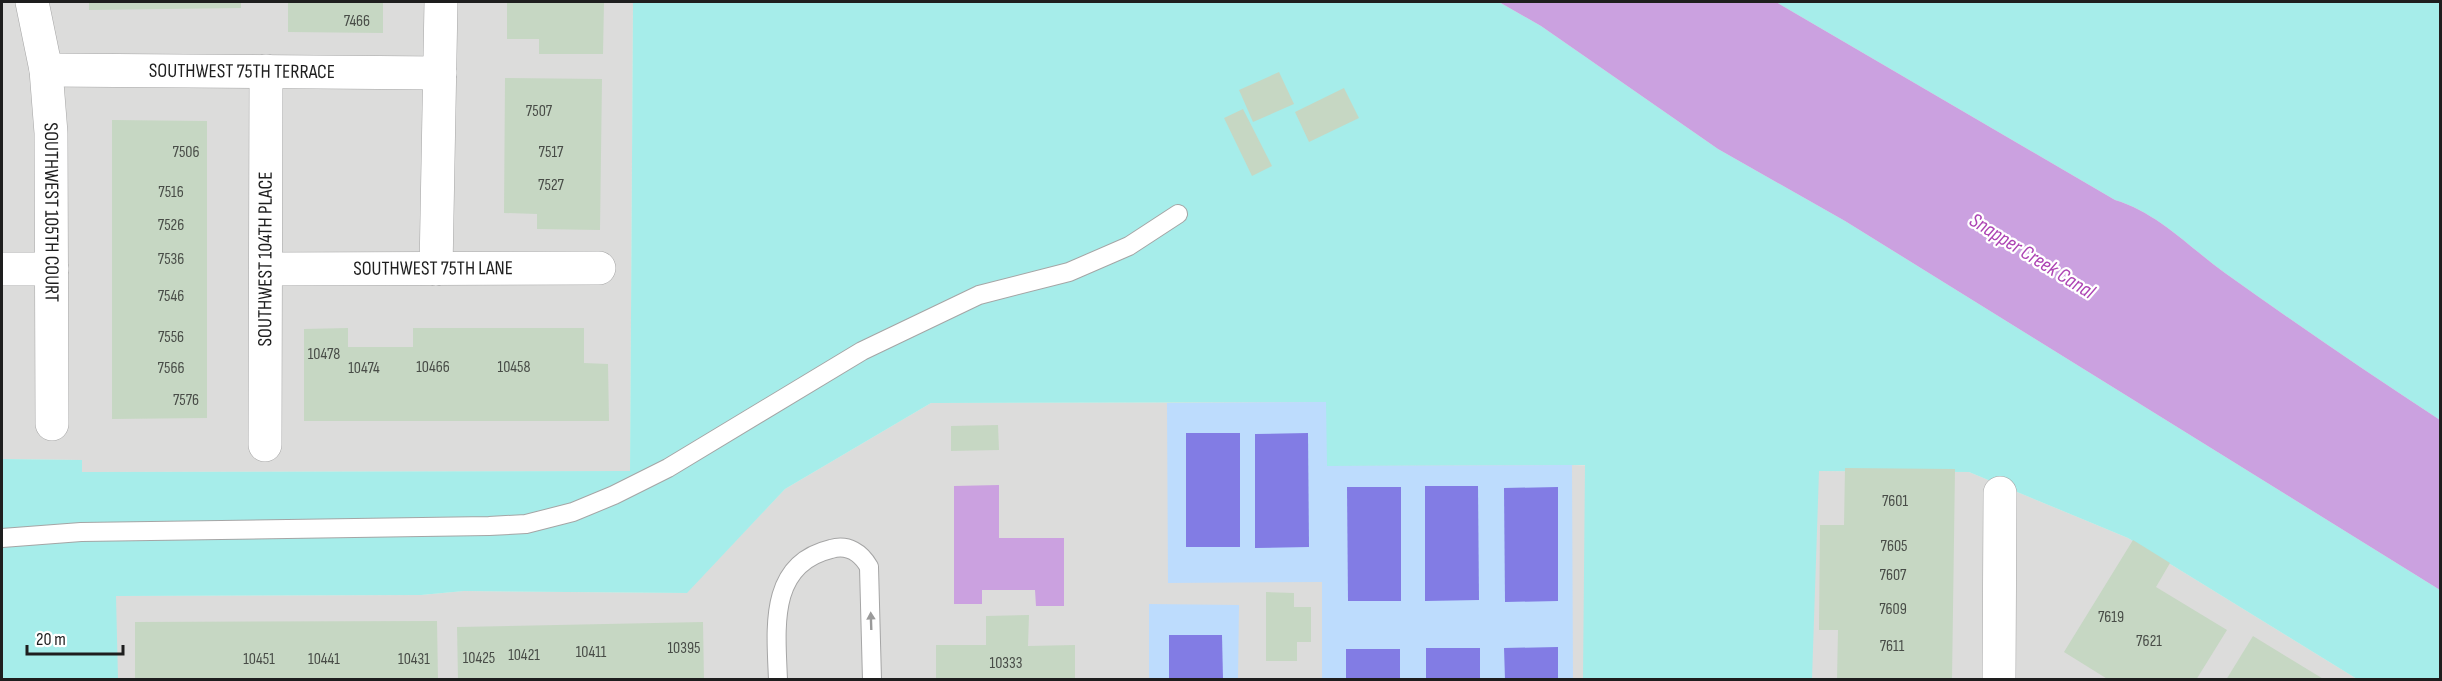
<svg xmlns="http://www.w3.org/2000/svg" width="2442" height="681" font-family="'Sofia Sans Condensed',sans-serif">
	<rect width="100%" height="100%" fill="#e3f0e5"/>
	<g fill="#dcdcdb">
		<path d="M2 2H633L630 471 82 472 81 460 2 459Z"/>
		<path d="M1326 402 1572 465 1819 471 1969 472 2128 538 2357 679 2 680V600L115 596 421 595 464 591 686 593 785 489 931 403Z"/>
	</g>
	<g fill="#a6edea">
		<path d="M633 2H1499L1541 26 1718 149 1845 221 2440 590V679H2357L2128 538 1969 472 1819 471 1812 679H1583L1585 465 1326 466V402L931 403 785 489 687 593 464 591 421 595 116 596 118 679 2 680V459L82 460V472L630 471Z"/>
		<path d="M1776 2H2440V420C2368 373 2295 323 2225 273 2189 247 2158 213 2115 200Z"/>
	</g>
	<g fill="#bddcfd">
		<path d="M1326 402 1327 466 1572 465 1573 679H1322V582L1168 583 1167 403Z"/>
		<path d="M1149 604 1239 605 1238 679 1149 680Z"/>
	</g>
	<g fill="#827ce4">
		<rect x="1186" y="433" width="54" height="114"/>
		<path d="M1308 433 1309 547 1255 548V434Z"/>
		<path d="M1478 486 1479 600 1425 601V486Z"/>
		<path d="M1347 487H1401V601H1348Z"/>
		<path d="M1558 487V601L1505 602 1504 488Z"/>
		<path d="M1169 635H1222L1223 679H1169Z"/>
		<path d="M1558 647V679H1505L1504 648Z"/>
		<rect x="1426" y="648" width="54" height="31"/>
		<rect x="1346" y="649" width="54" height="30"/>
	</g>
	<g fill="#cba1e0">
		<path d="M1499 2H1776L2115 200C2158 213 2189 247 2225 273 2295 323 2368 373 2440 420V590L1845 221 1718 149 1541 26Z"/>
		<path d="M999 485V538H1064V606H1036L1035 590H982V604H954V486Z"/>
	</g>
	<g fill="#c6d7c3">
		<path d="M89 2H241V8L89 10Z"/>
		<path d="M288 2H383V33L288 32Z"/>
		<path d="M507 2H604L603 54H539V39H507Z"/>
		<path d="M1279 72 1294 104 1253 122 1239 90Z"/>
		<path d="M505 78 602 79 600 230 537 229V214L504 213Z"/>
		<path d="M1344 88 1359 118 1309 142 1295 112Z"/>
		<path d="M1243 109 1272 166 1252 176 1224 118Z"/>
		<path d="M112 120 207 121V418L112 419Z"/>
		<path d="M348 328V347H413V328H584V363L608 364 609 421H304V329Z"/>
		<path d="M998 425 999 450 951 451V426Z"/>
		<path d="M1845 468 1955 469 1952 680H1837L1838 630H1819L1820 525H1844Z"/>
		<path d="M2133 540 2170 563 2156 587 2227 630 2196 680H2109L2064 652Z"/>
		<path d="M1266 592 1294 593V607H1311V642H1297V661H1266Z"/>
		<path d="M1029 615 1028 646 1075 645V680H936V645H986V616Z"/>
		<path d="M437 621 438 680H135V622Z"/>
		<path d="M703 622 704 680H458L457 627Z"/>
		<path d="M2253 636 2325 680H2226Z"/>
	</g>
	<g fill="none" stroke-linecap="round" stroke-linejoin="round">
		<g stroke="#a5a5a5" stroke-width="20">
			<g id="service">
				<path d="M2 538 81 532 489 526 526 524 573 512 614 495 668 468 862 351 979 295 1069 272 1129 246 1178 214"/>
				<path d="M778 680C776 628 768 564 831 549 848 544 861 553 869 567L872 680"/>
			</g>
		</g>
		<g stroke="#a5a5a5" stroke-width="34">
			<g id="minor">
				<path id="s1" d="M32 2 46 70 51 133 52 424"/>
				<path id="s2" d="M46 70 440 73"/>
				<path d="M2 269H52"/>
				<path id="s3" d="M267 269 599 268"/>
				<path d="M436 269 441 2"/>
				<path id="s4" d="M265 445 266 71"/>
				<path d="M1999 680 2000 493"/>
			</g>
		</g>
		<use href="#service" stroke="#fff" stroke-width="18"/>
		<use href="#minor" stroke="#fff" stroke-width="33"/>
	</g>
	<defs><path id="oneway-solid" d="M-6-.8H1V-3.2L6.5 0L1 3.2V.8H-6Z" transform="scale(1.5)"/></defs>
	<use fill="#9a9a9a" href="#oneway-solid" transform="translate(871 621) rotate(-92)"/>
	<g text-anchor="middle" dominant-baseline="central" stroke-width="4.5" stroke-linejoin="round" paint-order="stroke">
		<g font-size="16" fill="#484c47">
			<text x="357" y="21">7466</text>
			<text x="539" y="111">7507</text>
			<text x="186" y="152">7506</text>
			<text x="551" y="152">7517</text>
			<text x="551" y="185">7527</text>
			<text x="171" y="192">7516</text>
			<text x="171" y="225">7526</text>
			<text x="171" y="259">7536</text>
			<text x="171" y="296">7546</text>
			<text x="171" y="337">7556</text>
			<text x="324" y="354">10478</text>
			<text x="433" y="367">10466</text>
			<text x="514" y="367">10458</text>
			<text x="171" y="368">7566</text>
			<text x="364" y="368">10474</text>
			<text x="186" y="400">7576</text>
			<text x="1895" y="501">7601</text>
			<text x="1894" y="546">7605</text>
			<text x="1893" y="575">7607</text>
			<text x="1893" y="609">7609</text>
			<text x="2111" y="617">7619</text>
			<text x="2149" y="641">7621</text>
			<text x="1892" y="646">7611</text>
			<text x="684" y="648">10395</text>
			<text x="591" y="652">10411</text>
			<text x="524" y="655">10421</text>
			<text x="479" y="658">10425</text>
			<text x="259" y="659">10451</text>
			<text x="324" y="659">10441</text>
			<text x="414" y="659">10431</text>
			<text x="1006" y="663">10333</text>
		</g>
		<g font-size="20" fill="#1e1e1e" stroke="#fff">
			<text stroke="none"><textPath href="#s2" startOffset="196">SOUTHWEST 75TH TERRACE</textPath></text>
			<text stroke="none"><textPath href="#s1" startOffset="212">SOUTHWEST 105TH COURT</textPath></text>
			<text stroke="none"><textPath href="#s4" startOffset="186">SOUTHWEST 104TH PLACE</textPath></text>
			<text stroke="none"><textPath href="#s3" startOffset="166">SOUTHWEST 75TH LANE</textPath></text>
		</g>
		<g font-size="21" font-style="italic" fill="#ad44b4" stroke="#fff">
			<text transform="translate(2032 256) rotate(32)">Snapper Creek Canal</text>
		</g>
	</g>
	<rect width="2442" height="681" fill="none" stroke="#1e1e1e" stroke-width="6"/>
	<path d="M27 645v9h96v-9" fill="none" stroke="#1e1e1e" stroke-width="3"/>
	<text x="36" y="645" font-size="18" fill="#1e1e1e" stroke="#ffffff" stroke-width="4.5" paint-order="stroke">20 m</text>
</svg>
